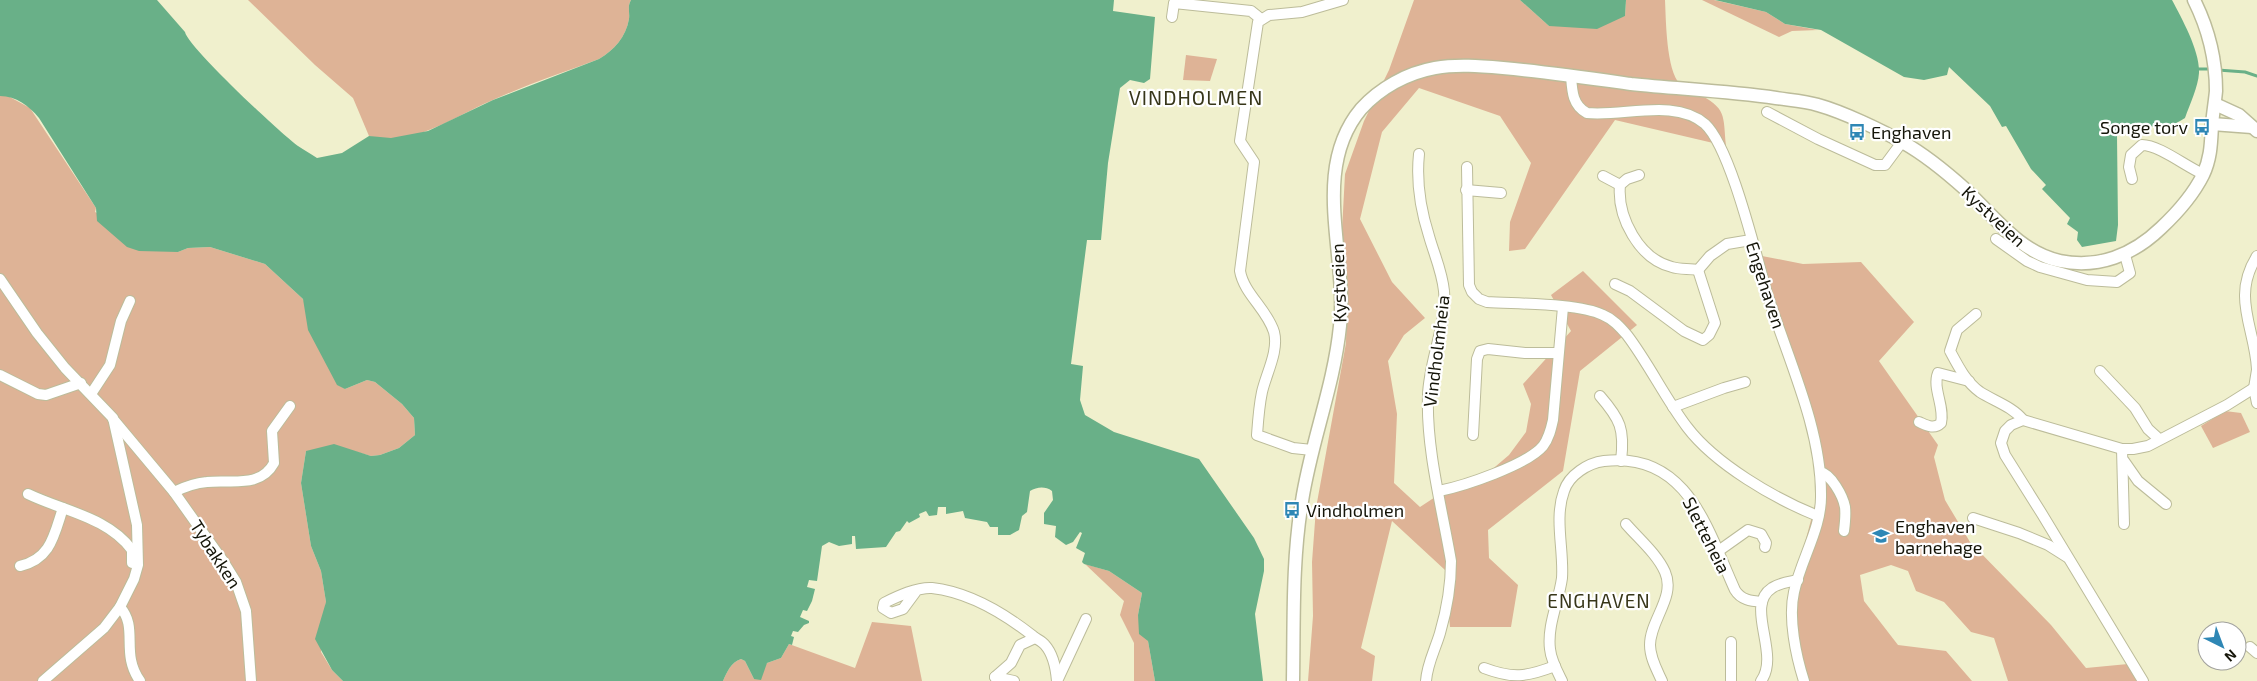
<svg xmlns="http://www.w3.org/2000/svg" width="2257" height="681" font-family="'Exo 2',sans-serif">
	<rect width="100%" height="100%" fill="#f0f0cd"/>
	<g fill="#deb396">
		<path d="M248 0H631C627 7 630 12 629 19 626 37 614 50 599 59 564 72 529 84 495 99 461 113 406 151 369 136L353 98 315 65Z"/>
		<path d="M1414 0H1520L1549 26 1625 16 1626 0H1665C1666 19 1666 70 1680 84 1684 88 1692 90 1697 93 1727 109 1723 114 1726 146L1615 120 1525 249 1509 251 1510 222 1531 163 1500 116 1419 88 1382 132 1360 219 1392 282 1425 318 1404 335 1388 361 1397 414 1394 483 1420 507 1455 484 1482 478 1509 455 1526 432 1531 404 1523 384 1571 331 1551 295 1583 271 1637 325 1580 371 1563 471 1488 530 1489 558 1518 585 1511 627H1450L1445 570 1392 521 1361 648 1375 656 1372 681H1308L1313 616 1312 562 1316 508 1346 343 1347 286 1342 230 1345 174 1364 121 1389 70Z"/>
		<path d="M1702 0H1714L1766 12 1785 24 1818 30 1792 31 1779 37Z"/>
		<path d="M1186 55 1217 59 1210 81 1183 80Z"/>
		<path d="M0 96H8L30 108 96 208 95 212 178 252 188 248 210 247 265 264 303 299 345 389 367 380 375 382 402 404 414 418 415 435 399 448 380 455 371 456 353 451H306L301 483 311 546 321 571 326 602 321 652 332 670 343 681H0Z"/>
		<path d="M1762 256 1803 264 1861 262 1914 322 1879 361 1938 445 1934 457 1945 500 1970 542 2051 625 2086 668 2128 664 2140 681H2008L1994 638 1971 632 1944 602 1916 591 1908 571 1891 565 1860 575 1864 601 1898 645 1946 651 1972 681H1803L1793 656 1787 610 1819 490 1820 461Z"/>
		<path d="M2225 411 2241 413 2250 432 2213 448 2201 426Z"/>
		<path d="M1085 564 1109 571 1142 593 1138 615 1148 641 1155 681H1134V643L1120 615 1124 601Z"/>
		<path d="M872 622 911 626 922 681H723C727 672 731 662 741 659L745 661 754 679 767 663 781 658 789 644 855 668Z"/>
	</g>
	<g fill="#69b088">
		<path d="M0 0H157L185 32C187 46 281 134 298 146 304 150 311 154 317 158L342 153 369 136 391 138 428 131 493 100 599 59C614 50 626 37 629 19 630 12 627 7 631 0H1114L1113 11 1155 17 1150 79 1144 83 1130 80 1120 88 1108 163 1101 240H1087L1071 364 1083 366 1080 400 1085 415 1114 432 1199 459 1254 538 1264 559V571L1255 614 1263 681H1155L1148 641 1139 634 1138 615 1142 593 1109 571 1084 564 1082 562 1085 553 1076 548 1082 533 1080 532 1073 542 1066 545 1055 537 1056 526 1044 524V513L1053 500 1052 491C1045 486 1037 487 1030 491L1027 512 1022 516 1019 530 1010 535H998V527H990L987 522 965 518 963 511 946 514V507H938L937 515 929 516 926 511 919 514 920 517 909 523 907 521 900 531 896 532 886 547 856 549 855 536H852V544L839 546 829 542 822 546 817 581 809 580 807 587 815 589 812 601 807 611 803 610 800 617 809 621V623L804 625 798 632 793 631 791 636 794 637 792 645 789 644 781 658 767 663 761 680 754 679 745 661 741 659C731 662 727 672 723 681H343L332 670 315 639 326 602 321 571 311 546 301 483 306 451 334 444 371 456 380 455 399 448 415 435 414 418 402 404 375 382 367 380 345 389 337 385 308 330 303 299 265 264 210 247 188 248 178 252 139 251 127 247 97 221 96 208 39 118C29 106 16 96 0 96Z"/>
		<path d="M1520 0H1626L1625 16 1597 29 1549 26Z"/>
		<path d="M1715 0H2172C2182 19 2200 51 2199 73 2198 87 2190 104 2185 118 2180 121 2173 125 2166 127 2144 131 2141 112 2117 136L2118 225 2116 241 2082 247 2077 240 2078 232 2067 224 2070 218 2042 189 2046 185 2031 169 2006 126 2002 127 1990 106 1949 67 1947 75 1924 80 1904 77 1821 30 1785 24 1766 12Z"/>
	</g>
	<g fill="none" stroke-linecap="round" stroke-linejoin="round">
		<g stroke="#69b088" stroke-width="3">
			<path d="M2198 69H2212"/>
			<path d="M2218 70 2245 72 2257 76"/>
		</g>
		<g stroke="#bcbc9a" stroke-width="12">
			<g id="minor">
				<path d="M1172 17 1174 3 1251 11 1261 19"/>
				<path d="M1571 75C1572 90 1572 105 1587 113 1623 117 1675 98 1705 124 1731 148 1756 256 1767 293 1787 357 1821 427 1821 494 1822 528 1801 559 1794 592 1788 618 1796 656 1804 681"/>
				<path d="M1767 112 1818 139 1875 165H1885L1902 142"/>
				<path d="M1419 154C1416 183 1420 208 1429 236 1434 254 1442 271 1444 291 1447 324 1429 361 1428 395 1426 449 1442 508 1451 561 1451 586 1447 609 1440 633 1435 650 1427 664 1426 681"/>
				<path d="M1467 167 1469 285 1472 292 1479 299 1487 302C1516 304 1579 303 1603 315 1613 319 1620 327 1627 335 1649 364 1665 398 1687 427 1715 464 1775 499 1818 516"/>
				<path d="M1639 175 1627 179 1620 185C1617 217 1639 259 1672 267 1680 270 1690 268 1698 270L1710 256 1727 244 1751 240"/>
				<path d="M1603 176 1620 185"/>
				<path d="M2132 179 2129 167 2131 155 2142 145C2159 145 2185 166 2203 174"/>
				<path d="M1466 190 1501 193"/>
				<path d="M1996 239 2027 261 2040 267 2087 280 2117 282 2130 273 2125 255"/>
				<path d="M2257 256C2231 297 2255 328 2257 369"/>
				<path d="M0 279 37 333 65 368 113 418 137 525 138 565 134 579 120 607 104 628 43 681"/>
				<path d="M1615 284 1630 291 1684 331 1703 340 1709 335 1715 323 1698 270"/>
				<path d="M1976 314 1957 330 1950 351C1958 366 1966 382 1980 392 1994 401 2013 407 2023 420"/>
				<path d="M2257 370 2254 388 2257 403"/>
				<path d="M2100 371 2135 408 2148 429 2159 439"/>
				<path d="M0 375 38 394 46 395 81 383"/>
				<path d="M91 394 110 365 121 321 130 301"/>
				<path d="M1600 396C1620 419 1625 429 1621 461"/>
				<path d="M1673 407 1724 388 1745 382"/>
				<path d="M113 419 174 492 223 561 236 582 246 611 251 681"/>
				<path d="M1919 422C1926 425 1934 430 1941 423 1945 407 1932 388 1938 373L1969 381"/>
				<path d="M1473 435 1477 359 1480 351 1488 349 1525 353H1558"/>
				<path d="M2122 449 2124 524"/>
				<path d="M1312 450 1293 448 1257 435C1258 421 1259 406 1262 392 1266 374 1279 351 1274 332 1267 309 1244 294 1240 271L1254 162 1240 141 1258 22 1269 15 1302 12 1343 0"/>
				<path d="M2124 461 2138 481 2166 504"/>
				<path d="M1820 472C1831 474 1843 496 1845 507 1846 515 1845 523 1844 531"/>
				<path d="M1439 491C1464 486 1527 465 1543 446 1549 438 1551 429 1553 420L1563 307"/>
				<path d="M174 492C184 487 196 483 207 482 230 479 260 489 274 463L272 431 290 406"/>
				<path d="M28 494C63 511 108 517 132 550V563"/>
				<path d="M1973 518 2019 533 2048 545 2067 557"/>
				<path d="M1626 524C1639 539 1657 554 1665 572 1676 597 1650 620 1650 645 1650 658 1657 670 1662 681"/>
				<path d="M1717 552 1748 530 1761 534 1766 543 1765 547"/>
				<path d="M20 566C51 559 54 535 63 508"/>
				<path d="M917 590 903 609 891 613 883 608 884 603C898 596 917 587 932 588 968 592 1005 614 1033 636 1036 639 1042 641 1045 645 1053 654 1056 669 1057 681"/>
				<path d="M120 607C139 628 120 653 140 681"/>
				<path d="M1731 642V681"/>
				<path d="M2250 647 2257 653"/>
				<path d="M1484 668C1513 679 1526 677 1555 666"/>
				<path d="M995 677 1011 663 1020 645 1035 638"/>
				<path d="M995 677 1014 681"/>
				<path d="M1058 679 1086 619"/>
				<path d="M1562 681C1557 671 1551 660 1550 649 1547 625 1559 601 1562 578 1564 550 1554 518 1564 491 1569 475 1588 463 1604 461 1688 451 1708 531 1735 590 1741 600 1751 601 1762 602"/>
				<path d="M1761 681C1781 654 1744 606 1772 588 1779 583 1789 582 1798 580"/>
				<path d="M2143 681 2042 514 2005 455 2001 443 2005 431 2011 425 2023 420 2122 449H2133L2148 446 2227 405 2254 388"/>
			</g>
		</g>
		<g stroke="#bcbc9a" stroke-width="15">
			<g id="major">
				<path d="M2215 104 2239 115 2257 131"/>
				<path d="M2212 124 2252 127"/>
				<path d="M1293 681C1294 621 1292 560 1302 501 1311 442 1334 386 1340 326 1348 255 1310 170 1361 109 1380 88 1407 73 1435 68 1457 64 1480 66 1503 68 1546 72 1588 78 1631 84 1679 89 1727 91 1776 98 1789 100 1805 101 1818 105 1843 112 1881 130 1904 143 1927 156 1946 172 1965 189 1994 216 2019 252 2060 261 2098 269 2133 255 2161 228 2177 213 2193 195 2203 175 2211 158 2211 143 2212 125 2213 113 2215 102 2216 91 2216 59 2208 28 2194 0"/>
			</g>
		</g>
		<use href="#minor" stroke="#fff" stroke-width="10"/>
		<use href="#major" stroke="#fff" stroke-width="12"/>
	</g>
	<defs>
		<g id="bus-bare" transform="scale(1.35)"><path d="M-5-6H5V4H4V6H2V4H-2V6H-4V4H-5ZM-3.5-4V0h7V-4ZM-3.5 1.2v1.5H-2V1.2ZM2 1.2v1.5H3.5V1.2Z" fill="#2e87b5" stroke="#fff" stroke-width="2.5" paint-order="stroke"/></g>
		<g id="school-bare" transform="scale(1.35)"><path d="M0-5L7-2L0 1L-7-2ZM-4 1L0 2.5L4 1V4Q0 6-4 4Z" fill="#2e87b5" stroke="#fff" stroke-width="2.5" paint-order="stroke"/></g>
	</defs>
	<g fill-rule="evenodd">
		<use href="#bus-bare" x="2202" y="127"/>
		<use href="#bus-bare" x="1857" y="132"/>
		<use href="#bus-bare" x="1292" y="510"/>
		<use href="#school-bare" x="1881" y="536"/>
	</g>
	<g text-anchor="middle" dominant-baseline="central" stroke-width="4.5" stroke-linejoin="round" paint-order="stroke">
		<g font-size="18" fill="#151509" stroke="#fff" text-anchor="start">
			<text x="2188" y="127" text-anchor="end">Songe torv</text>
			<text x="1871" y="132">Enghaven</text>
			<text x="1306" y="510">Vindholmen</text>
			<text x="1895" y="526">Enghaven<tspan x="1895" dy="21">barnehage</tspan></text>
		</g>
		<g font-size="18" fill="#151509" stroke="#fff">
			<text transform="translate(1994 216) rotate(43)">Kystveien</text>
			<text transform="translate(1338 283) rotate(-92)">Kystveien</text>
			<text transform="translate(1766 285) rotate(72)">Engehaven</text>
			<text transform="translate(1436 351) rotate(-83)">Vindholmheia</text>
			<text transform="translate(1707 535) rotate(63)">Sletteheia</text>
			<text transform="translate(216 554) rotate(57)">Tybakken</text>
		</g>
		<g font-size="19" letter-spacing="1" fill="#373619" stroke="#fff">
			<text x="1599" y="600">ENGHAVEN</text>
		</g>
		<g font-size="20" letter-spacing="1" fill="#373619" stroke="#fff">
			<text x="1196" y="97">VINDHOLMEN</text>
		</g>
	</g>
	<g transform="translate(2222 646) rotate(138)"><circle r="24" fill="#ffffff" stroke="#a1a19d"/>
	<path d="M0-4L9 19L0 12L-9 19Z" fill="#2e87b5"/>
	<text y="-8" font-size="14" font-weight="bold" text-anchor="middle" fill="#151509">N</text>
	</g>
</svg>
